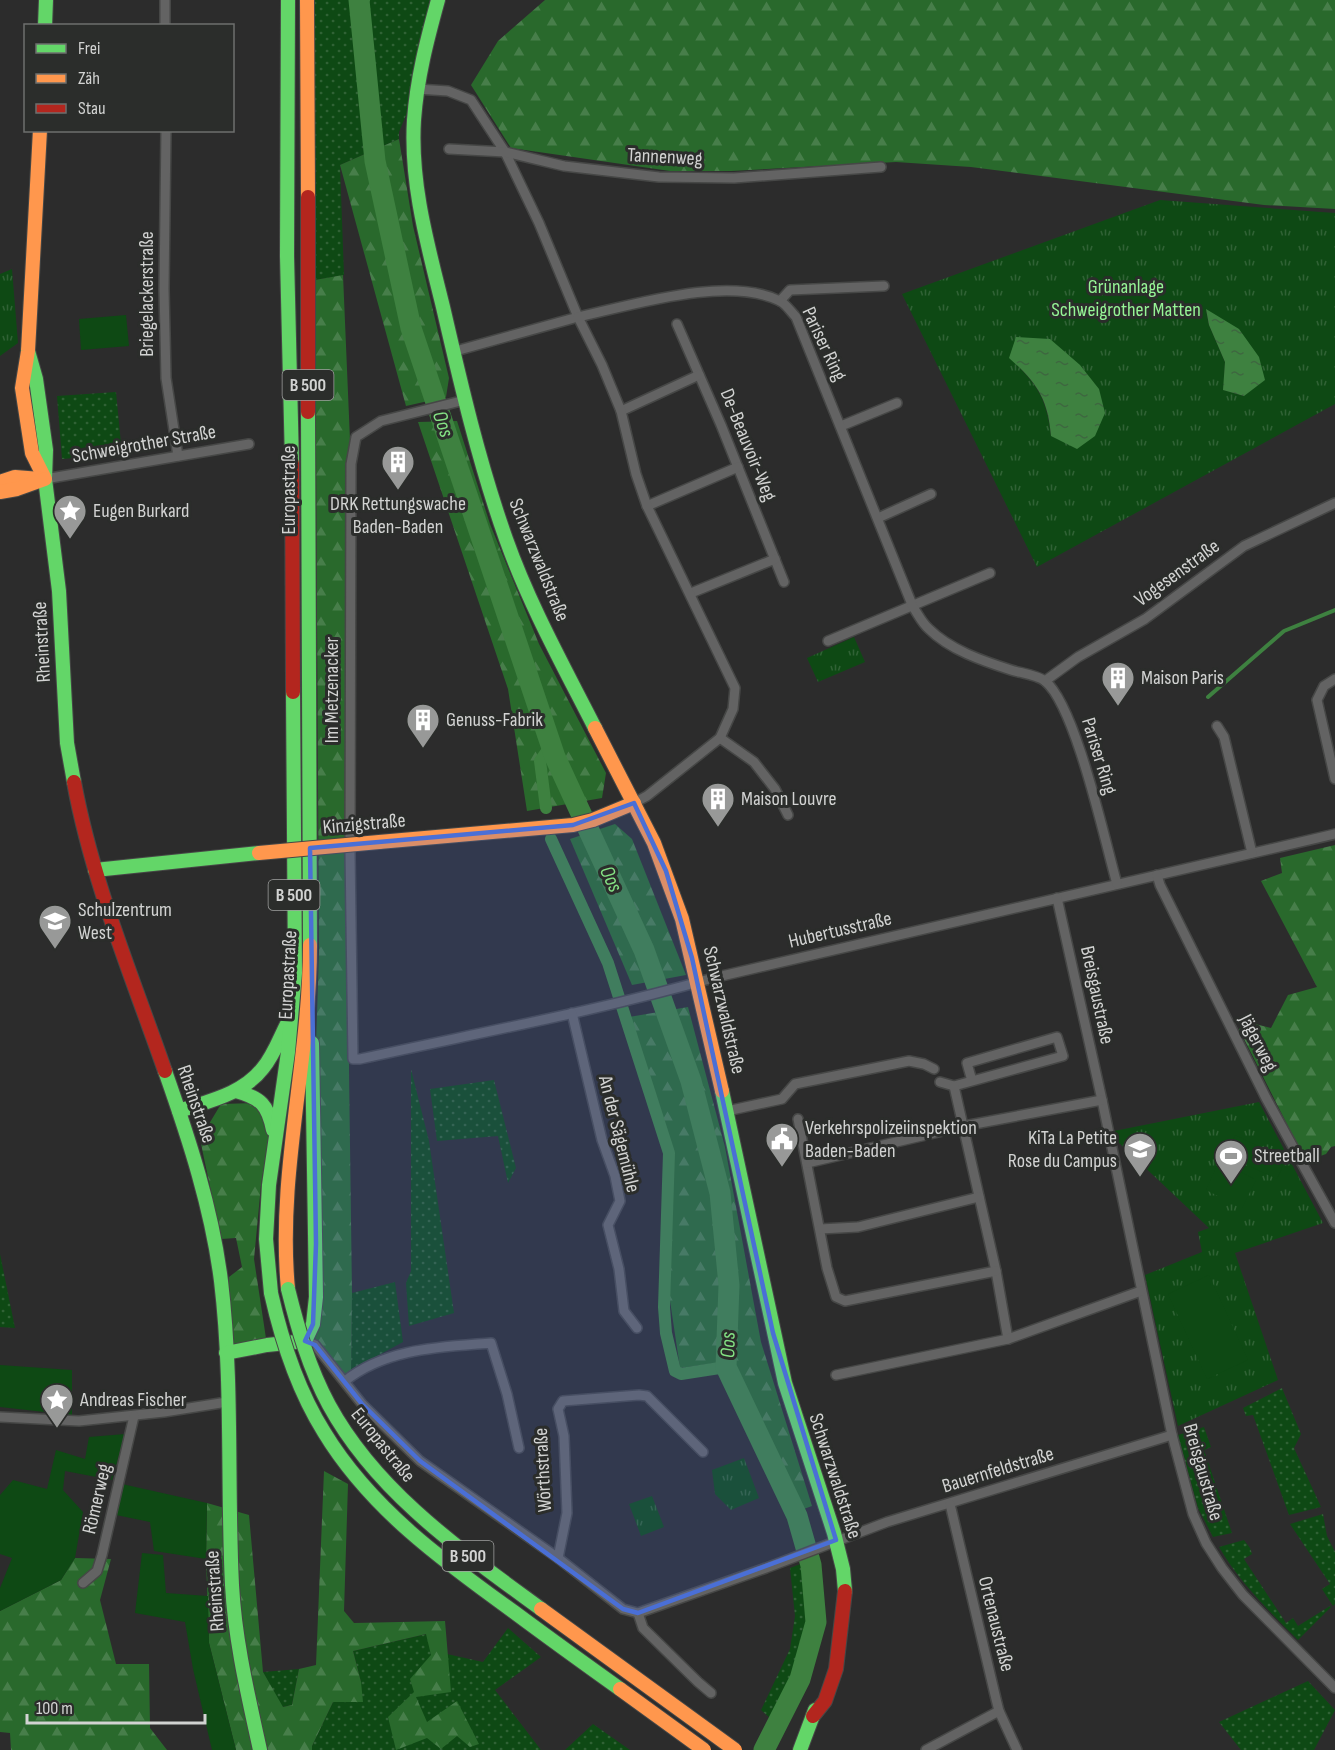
<svg xmlns="http://www.w3.org/2000/svg" width="1335" height="1750" font-family="'Sofia Sans Condensed',sans-serif">
	<defs>
		<pattern id="grass-dots" width="8" height="8" patternUnits="userSpaceOnUse" patternTransform="scale(1.5)"><rect width="8" height="8" fill="#0e4914"/><path d="M2 2h.1M6 6h.1" fill="none" stroke="#306235" stroke-width="1.8" stroke-linecap="round"/></pattern>
		<pattern id="forest-firs" width="22" height="20" patternUnits="userSpaceOnUse" patternTransform="scale(1.5)"><rect width="22" height="20" fill="#29692c"/><path d="M5 1l3.5 6h-7zM16 11l3.5 6h-7z" fill="#477e4a"/></pattern>
		<pattern id="park-tufts" width="24" height="20" patternUnits="userSpaceOnUse" patternTransform="scale(1.5)"><rect width="24" height="20" fill="#0e4914"/><path d="M3 7l-1-3M5 7V3M7 7l1-3M15 17l-1-3M17 17v-4M19 17l1-3" fill="none" stroke="#306235"/></pattern>
		<pattern id="water-ripples" width="26" height="14" patternUnits="userSpaceOnUse" patternTransform="scale(1.5)"><rect width="26" height="14" fill="#3e8140"/><path d="M2 4q2-2 4 0t4 0M15 11q2-2 4 0t4 0" fill="none" stroke="#3e6740"/></pattern>
	</defs>
	<rect width="100%" height="100%" fill="#2c2c2c"/>
	<g fill="url(#grass-dots)">
		<path d="M313 0H438L417 89 399 132V139L340 165 344 275 315 280Z"/>
		<path d="M116 392 122 454 62 459 57 396Z"/>
		<path d="M411 1069 429 1141 454 1313 409 1326 406 1283 411 1271Z"/>
		<path d="M494 1080 516 1168 508 1183 498 1136 437 1141 430 1089Z"/>
		<path d="M0 1254 15 1328 0 1327Z"/>
		<path d="M395 1282 403 1342 351 1370 352 1293Z"/>
		<path d="M1282 1388 1301 1434 1294 1448 1321 1507 1289 1515 1253 1415 1246 1416 1243 1408Z"/>
		<path d="M1204 1427 1211 1447 1204 1450 1232 1533 1213 1537 1198 1508 1178 1435Z"/>
		<path d="M1323 1514 1327 1536 1335 1552V1604L1333 1606 1322 1589 1330 1584 1290 1524Z"/>
		<path d="M1244 1540 1250 1548 1252 1554 1244 1559 1286 1623 1293 1618 1298 1626 1330 1606 1331 1607 1298 1640C1269 1611 1240 1583 1219 1547Z"/>
		<path d="M803 1563 808 1627 803 1651 770 1718 761 1710 790 1649 795 1616 790 1568Z"/>
		<path d="M508 1628 541 1657 495 1690 541 1750H312V1746L333 1702 361 1682 353 1651 427 1634 447 1654 483 1662Z"/>
		<path d="M299 1669 292 1705 282 1707 263 1672Z"/>
		<path d="M1308 1681 1335 1710 1314 1750H1241L1219 1722Z"/>
		<path d="M593 1724 630 1750H565Z"/>
	</g>
	<g fill="url(#forest-firs)">
		<path d="M545 0H1335V209L1264 205 971 167 896 162 731 171H670L511 148 471 85 498 41Z"/>
		<path d="M399 139 413 226 449 378 446 397 406 406 340 165Z"/>
		<path d="M343 275 351 464 349 1070 352 1293 351 1377 346 1379 315 1343 312 1334 314 1108 319 952 315 280Z"/>
		<path d="M457 421 490 524 539 644 606 773 602 798 527 811 508 689 418 422Z"/>
		<path d="M615 824 632 839 686 975 632 985 570 839Z"/>
		<path d="M1335 845V1146L1331 1147 1326 1154 1312 1159 1303 1156 1239 1029 1251 1023 1271 1028 1288 995 1317 987 1261 881 1282 873 1280 858Z"/>
		<path d="M688 1007 725 1147 761 1342 812 1506 801 1510 730 1361 680 1368 669 1294 673 1152 629 1017Z"/>
		<path d="M258 1103 270 1130 261 1185 254 1259 267 1345 226 1353 229 1277 242 1267 236 1238 221 1239 200 1139 221 1104Z"/>
		<path d="M324 1471 348 1484 344 1611 354 1623 445 1621 451 1692 416 1697 427 1722 457 1701 479 1744 470 1747 457 1736 441 1749 427 1738 396 1750 388 1717 414 1692 410 1679 431 1655 426 1634 353 1651 361 1682 363 1702H333L312 1746V1750H236L209 1643 206 1559 207 1503 249 1515 263 1672 283 1707 292 1705 299 1669 316 1665Z"/>
		<path d="M75 1558 111 1559 100 1600 116 1664H149L150 1728 167 1750H11L10 1733 0 1732V1611L61 1580Z"/>
	</g>
	<g fill="url(#park-tufts)" fill-rule="evenodd">
		<path d="M1160 200 1335 213V404L1037 567 902 294ZM1206 310 1244 396 1224 390 1225 362 1209 325ZM1009 358 1095 436H1051C1047 398 1036 382 1009 358Z"/>
		<path d="M12 269 18 343 0 356V274Z"/>
		<path d="M854 637 865 662 818 682 807 658Z"/>
		<path d="M1259 1102 1323 1223 1235 1253 1278 1380 1178 1426 1145 1275 1202 1252 1198 1232 1209 1228 1117 1141 1114 1131Z"/>
		<path d="M744 1458 759 1498 731 1510 715 1494 712 1470Z"/>
		<path d="M652 1496 664 1527 641 1536 629 1504Z"/>
	</g>
	<g fill="#0e4914">
		<path d="M126 315 129 346 81 350 79 319Z"/>
		<path d="M1235 1135 1286 1159 1277 1179 1226 1155Z"/>
		<path d="M1219 1161 1256 1180 1242 1208 1206 1190Z"/>
		<path d="M1209 1275 1248 1360 1207 1379 1168 1294Z"/>
		<path d="M0 1365 72 1370V1415L0 1407Z"/>
		<path d="M125 1434 112 1480 65 1471 63 1490 83 1512 75 1558 61 1580 0 1611V1588L12 1558 0 1554V1495L13 1480 47 1489 56 1450 85 1459 89 1437Z"/>
		<path d="M122 1484 207 1503 206 1559 154 1551 150 1522 116 1515Z"/>
		<path d="M142 1553 163 1555 166 1593 208 1596 209 1643 236 1750H212L193 1669 185 1622 135 1613Z"/>
	</g>
	<g fill="url(#water-ripples)">
		<path d="M1206 309 1239 329 1259 357 1265 380 1244 396 1223 390 1225 362 1209 325Z"/>
		<path d="M1016 337 1050 339 1080 365 1099 389 1105 413 1095 436 1077 449 1051 436C1048 398 1036 382 1009 358Z"/>
	</g>
	<g fill="none" stroke-linecap="round" stroke-linejoin="round">
		<g stroke="#3e8140" stroke-width="4">
			<path d="M359 6 368 0"/>
			<path d="M1208 697 1284 631 1335 610"/>
		</g>
		<g stroke="#3e8140" stroke-width="12">
			<path d="M546 808 540 761 552 744"/>
			<path d="M551 839 608 963 669 1153 664 1307 666 1333 675 1371 681 1374 726 1367"/>
		</g>
		<path stroke="#3e8140" stroke-width="21" d="M359 0 375 161 411 328 555 757 644 950 691 1081 720 1193 729 1285 726 1367 797 1516 811 1565 816 1622 800 1679 764 1750"/>
		<g stroke="#464746" stroke-width="12">
			<g id="street">
				<path d="M165 0V26"/>
				<path d="M417 89 448 91 471 100 505 152 539 223 578 317 452 352"/>
				<path d="M166 130 164 289 166 378 178 456"/>
				<path d="M449 149 505 152 564 166 659 177 734 178 881 167"/>
				<path d="M780 301 790 290 884 286"/>
				<path d="M677 324 721 425 784 582"/>
				<path d="M465 400 381 421 356 437 351 464 350 852 353 1059H360C478 1033 597 1011 713 978L1335 834"/>
				<path d="M621 411 699 375"/>
				<path d="M841 426 897 403"/>
				<path d="M45 479 249 444"/>
				<path d="M647 506 738 467"/>
				<path d="M878 518 931 494"/>
				<path d="M691 593 775 559"/>
				<path d="M828 641 990 573"/>
				<path d="M1335 679 1324 686 1317 700 1335 779"/>
				<path d="M1045 681 1078 657 1145 619 1244 546 1335 503"/>
				<path d="M1217 726 1224 737 1252 853"/>
				<path d="M720 738 754 762 775 789 788 815"/>
				<path d="M634 803 647 796 720 738 733 709 735 688 647 506 636 474 621 411 602 365 578 317C633 305 728 275 780 301 786 304 791 312 796 317L913 607C918 614 922 623 929 629 950 650 983 661 1011 670 1021 673 1037 675 1045 681 1076 706 1105 842 1117 884"/>
				<path d="M1157 875 1160 885 1266 1098 1335 1223"/>
				<path d="M1057 898 1102 1100 1172 1435 1193 1514 1206 1543 1222 1568 1243 1595 1335 1688"/>
				<path d="M572 1013 602 1140 615 1176 620 1201 608 1225 619 1269 624 1311 637 1328"/>
				<path d="M940 1082 954 1086 1063 1056 1057 1037 967 1063 972 1081"/>
				<path d="M954 1086 996 1271 1008 1339"/>
				<path d="M727 1111 782 1099 795 1084 909 1061 924 1064 934 1069"/>
				<path d="M798 1119 827 1268 836 1297 845 1301 996 1271"/>
				<path d="M807 1163 964 1126 1102 1100"/>
				<path d="M820 1229 858 1227 979 1197"/>
				<path d="M305 1341 315 1345 362 1404 420 1461 558 1558 623 1609 638 1613 766 1568 887 1522 1172 1435"/>
				<path d="M836 1375 1008 1339 1141 1291"/>
				<path d="M345 1381C386 1348 441 1347 491 1343L507 1394 519 1448"/>
				<path d="M0 1417 79 1421 164 1412 227 1402"/>
				<path d="M950 1504 996 1699 999 1711 1017 1750"/>
				<path d="M558 1558 567 1513 564 1436 558 1409 563 1401 639 1395 647 1396 703 1452"/>
				<path d="M83 1583 97 1571 102 1555 134 1416"/>
				<path d="M638 1613 643 1628 698 1682 711 1693"/>
				<path d="M926 1750 999 1711"/>
			</g>
		</g>
		<g stroke="#464746" stroke-width="16">
			<g id="fast">
				<path d="M288 0 287 256 292 463"/>
				<path d="M438 0C427 40 417 78 414 120 410 184 428 246 443 307 461 385 479 463 506 539 529 604 564 667 595 728"/>
				<path d="M45 26 46 0"/>
				<path d="M28 351 36 379 46 450 45 479 59 591 67 743 74 782"/>
				<path d="M308 412 310 945"/>
				<path d="M95 870 259 853"/>
				<path d="M165 1071C189 1139 212 1209 221 1281 233 1381 227 1484 232 1585 235 1641 248 1695 260 1750"/>
				<path d="M236 1091C261 1098 268 1105 273 1130"/>
				<path d="M722 1091 785 1383 834 1533 843 1569 845 1591"/>
				<path d="M179 1111C209 1101 243 1094 263 1068 274 1055 280 1037 288 1022"/>
				<path d="M271 1293 266 1239 269 1185 288 1052 295 973 293 692"/>
				<path d="M305 1341 313 1324 316 1297 312 1043"/>
				<path d="M226 1353 267 1345 305 1341"/>
				<path d="M800 1750 815 1710"/>
			</g>
		</g>
		<g stroke="#464746" stroke-width="16">
			<g id="slow">
				<path d="M307 0 308 197"/>
				<path d="M40 130 28 351 22 388 32 453 44 477"/>
				<path d="M0 482 15 477 40 479"/>
				<path d="M0 492 17 489 45 479"/>
				<path d="M595 728 654 843 682 919 722 1091"/>
				<path d="M379 842 573 825 593 820 634 803"/>
				<path d="M288 1289C277 1174 310 1060 310 945"/>
			</g>
		</g>
		<g stroke="#464746" stroke-width="16">
			<g id="jam">
				<path d="M308 197V412"/>
				<path d="M292 463 293 692"/>
				<path d="M74 782C92 881 132 976 165 1071"/>
				<path d="M813 1716 825 1701 836 1669 845 1591"/>
			</g>
		</g>
		<use href="#street" stroke="#636363" stroke-width="9"/>
		<use href="#fast" stroke="#63d668" stroke-width="14"/>
		<use href="#slow" stroke="#ff974d" stroke-width="14"/>
		<use href="#jam" stroke="#b3261e" stroke-width="14"/>
		<g stroke="#464746" stroke-width="16" stroke-linecap="butt">
			<g id="fast-bridge">
				<path d="M288 1289C298 1329 309 1368 329 1405 377 1493 462 1551 541 1609"/>
				<path d="M271 1293C282 1342 297 1389 324 1432 370 1508 443 1561 514 1612 549 1638 585 1664 620 1689"/>
			</g>
		</g>
		<g stroke="#464746" stroke-width="16" stroke-linecap="butt">
			<g id="slow-bridge">
				<path d="M259 853 379 842"/>
				<path d="M541 1609 735 1750"/>
				<path d="M620 1689 704 1750"/>
			</g>
		</g>
		<use href="#fast-bridge" stroke="#63d668" stroke-width="14"/>
		<use href="#slow-bridge" stroke="#ff974d" stroke-width="14"/>
	</g>
	<path fill="#4a6fd6" fill-opacity="0.2" stroke="#4a6fd6" stroke-width="4.5" stroke-linejoin="round" d="M634 803 666 871 692 958 773 1333 836 1540 638 1613 623 1609 420 1461 362 1404 315 1345 305 1341 313 1324 316 1244 310 848 573 825Z"/>
	<defs>
		<g id="building-pin" transform="scale(1.725)"><path d="M0 17L-7.5 6A9.5 9.5 0 1 1 7.5 6Z" fill="#989998" stroke="#2b2d2b"/><path d="M-4-6H4V6H1V3H-1V6H-4ZM-2.5-4.3h1.7v1.8h-1.7ZM.8-4.3h1.7v1.8H.8ZM-2.5-1h1.7V.8h-1.7ZM.8-1h1.7V.8H.8Z" fill="#fff"/></g>
		<g id="sight-pin" transform="scale(1.725)"><path d="M0 17L-7.5 6A9.5 9.5 0 1 1 7.5 6Z" fill="#989998" stroke="#2b2d2b"/><path d="M0-6L1.8-2.2L6-1.7L2.9 1.2L3.7 5.4L0 3.3L-3.7 5.4L-2.9 1.2L-6-1.7L-1.8-2.2Z" fill="#fff"/></g>
		<g id="school-pin" transform="scale(1.725)"><path d="M0 17L-7.5 6A9.5 9.5 0 1 1 7.5 6Z" fill="#989998" stroke="#2b2d2b"/><path d="M0-5L7-2L0 1L-7-2ZM-4 1L0 2.5L4 1V4Q0 6-4 4Z" fill="#fff"/></g>
		<g id="civic-pin" transform="scale(1.725)"><path d="M0 17L-7.5 6A9.5 9.5 0 1 1 7.5 6Z" fill="#989998" stroke="#2b2d2b"/><path d="M-.6-6.5H3V-4.5H.6V-3L4-1V1h2V6H-6V1h2V-1L-.6-3ZM-1.2 2.5V6h2.4V2.5Z" fill="#fff"/></g>
		<g id="stadium-pin" transform="scale(1.725)"><path d="M0 17L-7.5 6A9.5 9.5 0 1 1 7.5 6Z" fill="#989998" stroke="#2b2d2b"/><path d="M0-5a6.5 5 0 1 0 0 10a6.5 5 0 1 0 0-10ZM-3.5-1.8h7v3.6h-7Z" fill="#fff"/></g>
	</defs>
	<g fill-rule="evenodd">
		<use href="#building-pin" x="398" y="462"/>
		<use href="#sight-pin" x="70" y="511"/>
		<use href="#building-pin" x="1118" y="678"/>
		<use href="#building-pin" x="423" y="720"/>
		<use href="#building-pin" x="718" y="799"/>
		<use href="#school-pin" x="55" y="921"/>
		<use href="#civic-pin" x="782" y="1139"/>
		<use href="#school-pin" x="1140" y="1149"/>
		<use href="#stadium-pin" x="1231" y="1156"/>
		<use href="#sight-pin" x="57" y="1400"/>
	</g>
	<g text-anchor="middle" dominant-baseline="central" stroke-width="6" stroke-linejoin="round" paint-order="stroke">
		<g fill="#2b2d2b" stroke="#a0a1a0" stroke-width="1.5">
			<rect x="282.5" y="370" width="51" height="30" rx="4.5"/>
			<rect x="268.5" y="880" width="51" height="30" rx="4.5"/>
			<rect x="442.5" y="1541" width="51" height="30" rx="4.5"/>
		</g>
		<g font-size="18" font-weight="bold" fill="#d2d3d2">
			<text x="308" y="385">B 500</text>
			<text x="294" y="895">B 500</text>
			<text x="468" y="1556">B 500</text>
		</g>
		<g font-size="20" fill="#d2d3d2" stroke="#2b2d2b">
			<text transform="translate(665 157) rotate(3)">Tannenweg</text>
			<text transform="translate(147 294) rotate(-90)">Briegelackerstraße</text>
			<text transform="translate(824 344) rotate(65)">Pariser Ring</text>
			<text transform="translate(144 444) rotate(-10)">Schweigrother Straße</text>
			<text transform="translate(748 445) rotate(68)">De-Beauvoir-Weg</text>
			<text transform="translate(289 490) rotate(-90)">Europastraße</text>
			<text transform="translate(539 560) rotate(68)">Schwarzwaldstraße</text>
			<text transform="translate(1177 573) rotate(-36)">Vogesenstraße</text>
			<text transform="translate(42 642) rotate(-93)">Rheinstraße</text>
			<text transform="translate(332 690) rotate(-90)">Im Metzenacker</text>
			<text transform="translate(1099 756) rotate(73)">Pariser Ring</text>
			<text transform="translate(364 824) rotate(-5)">Kinzigstraße</text>
			<text transform="translate(840 930) rotate(-13)">Hubertusstraße</text>
			<text transform="translate(288 975) rotate(-87)">Europastraße</text>
			<text transform="translate(1097 995) rotate(78)">Breisgaustraße</text>
			<text transform="translate(724 1010) rotate(77)">Schwarzwaldstraße</text>
			<text transform="translate(1258 1043) rotate(63)">Jägerweg</text>
			<text transform="translate(196 1104) rotate(71)">Rheinstraße</text>
			<text transform="translate(619 1134) rotate(76)">An der Sägemühle</text>
			<text transform="translate(383 1445) rotate(51)">Europastraße</text>
			<text transform="translate(543 1470) rotate(-93)">Wörthstraße</text>
			<text transform="translate(998 1470) rotate(-17)">Bauernfeldstraße</text>
			<text transform="translate(1203 1472) rotate(74)">Breisgaustraße</text>
			<text transform="translate(835 1476) rotate(72)">Schwarzwaldstraße</text>
			<text transform="translate(97 1499) rotate(-77)">Römerweg</text>
			<text transform="translate(215 1591) rotate(-94)">Rheinstraße</text>
			<text transform="translate(996 1624) rotate(76)">Ortenaustraße</text>
		</g>
		<g font-size="20" fill="#96f596" stroke="#2b2d2b">
			<text x="1126" y="287">Grünanlage<tspan x="1126" dy="23">Schweigrother Matten</tspan></text>
		</g>
		<g font-size="20" fill="#d2d3d2" stroke="#2b2d2b" text-anchor="start">
			<text x="398" y="504" text-anchor="middle">DRK Rettungswache<tspan x="398" dy="23">Baden-Baden</tspan></text>
			<text x="93" y="511">Eugen Burkard</text>
			<text x="1141" y="678">Maison Paris</text>
			<text x="446" y="720">Genuss-Fabrik</text>
			<text x="741" y="799">Maison Louvre</text>
			<text x="78" y="910">Schulzentrum<tspan x="78" dy="23">West</tspan></text>
			<text x="805" y="1128">Verkehrspolizeiinspektion<tspan x="805" dy="23">Baden-Baden</tspan></text>
			<text x="1117" y="1138" text-anchor="end">KiTa La Petite<tspan x="1117" dy="23">Rose du Campus</tspan></text>
			<text x="1254" y="1156">Streetball</text>
			<text x="80" y="1400">Andreas Fischer</text>
		</g>
		<g font-size="21" font-style="italic" fill="#84e284" stroke="#2b2d2b">
			<text transform="translate(443 424) rotate(71)">Oos</text>
			<text transform="translate(611 879) rotate(65)">Oos</text>
			<text transform="translate(728 1345) rotate(-89)">Oos</text>
		</g>
	</g>
	<rect x="24" y="24" width="210" height="108" fill="#2b2d2b" stroke="#6e6f6e" stroke-width="1.5"/>
	<rect x="36" y="44" width="30" height="9" fill="#63d668" stroke="#6e6f6e" stroke-width="1.5"/>
	<text x="78" y="54" font-size="18" fill="#d2d3d2">Frei</text>
	<rect x="36" y="74" width="30" height="9" fill="#ff974d" stroke="#6e6f6e" stroke-width="1.5"/>
	<text x="78" y="84" font-size="18" fill="#d2d3d2">Zäh</text>
	<rect x="36" y="104" width="30" height="9" fill="#b3261e" stroke="#6e6f6e" stroke-width="1.5"/>
	<text x="78" y="114" font-size="18" fill="#d2d3d2">Stau</text>
	<path d="M27 1714v9h178v-9" fill="none" stroke="#d2d3d2" stroke-width="3"/>
	<text x="36" y="1714" font-size="18" fill="#d2d3d2" stroke="#2b2d2b" stroke-width="4.5" paint-order="stroke">100 m</text>
</svg>
